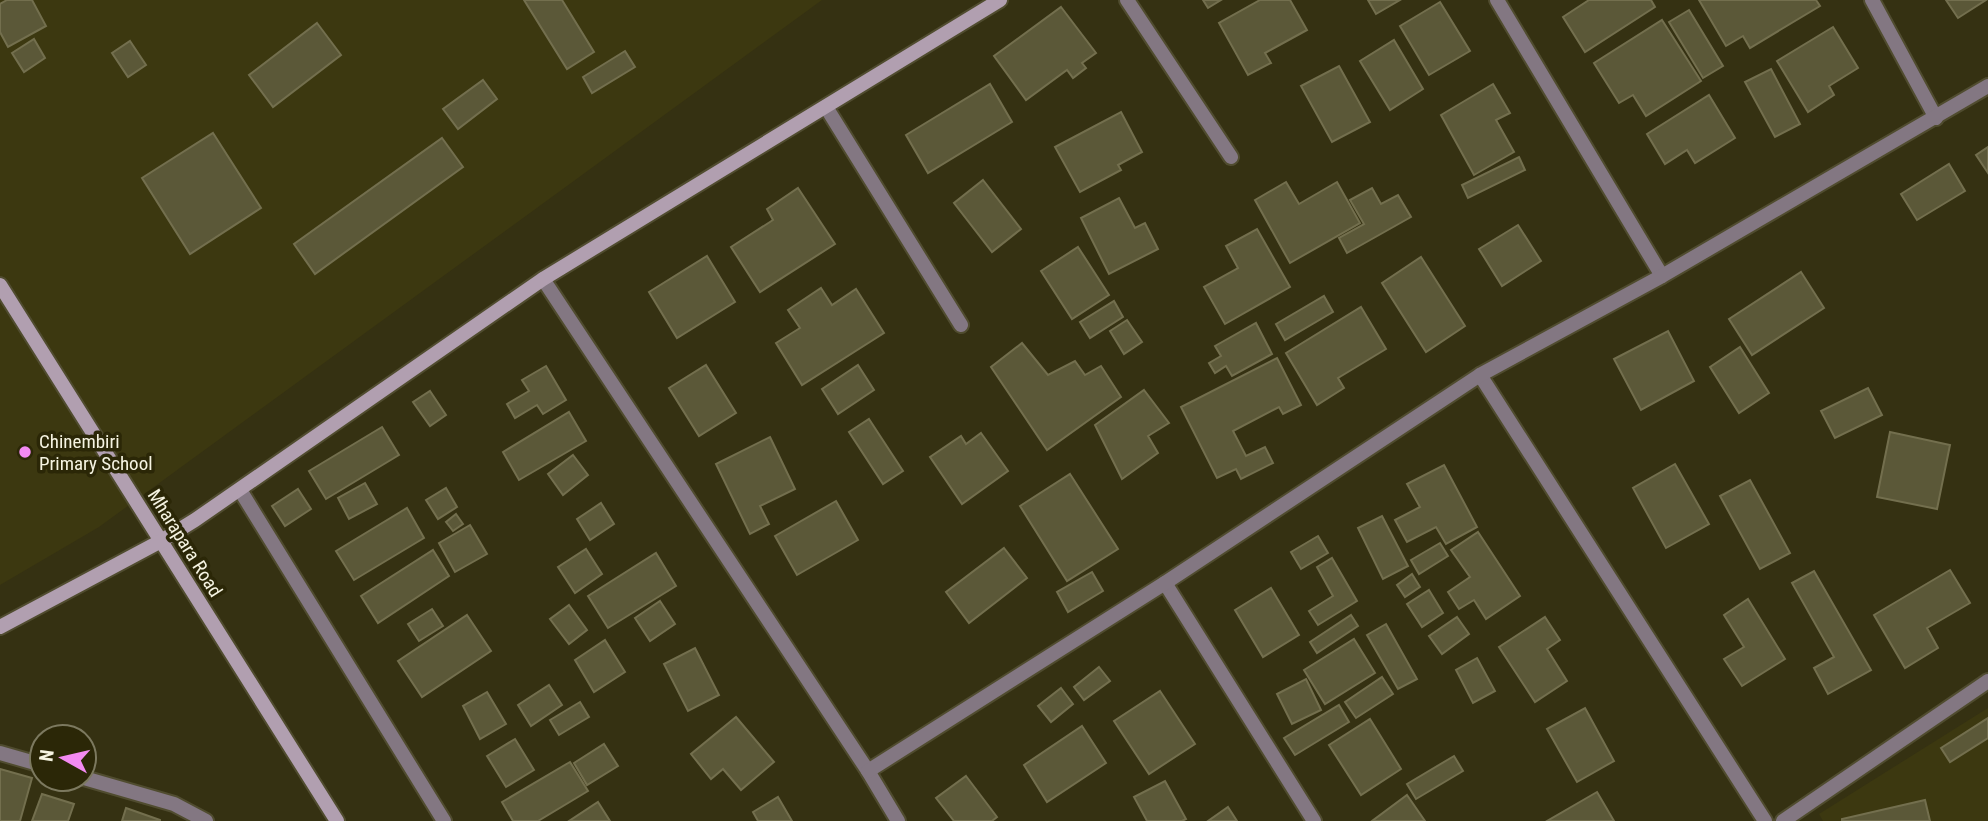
<svg xmlns="http://www.w3.org/2000/svg" width="1988" height="821" font-family="'Roboto Condensed',sans-serif">
	<rect width="100%" height="100%" fill="#353112"/>
	<g fill="#3c3810">
		<path d="M0 0H822L99 527 0 585Z"/>
		<path d="M1988 708V821H1823L1819 814Z"/>
	</g>
	<g fill="#5b5838" stroke="#736f4e" stroke-width="2">
		<path d="M7 0H32L46 26 8 47 0 32V4Z"/>
		<path d="M524 0H562L594 52 567 69Z"/>
		<path d="M1203 0H1221L1208 8Z"/>
		<path d="M1260 0H1290L1307 30 1265 53 1271 63 1248 75 1219 23Z"/>
		<path d="M1368 0H1400L1376 14Z"/>
		<path d="M1589 0H1651L1655 7 1585 52 1563 17Z"/>
		<path d="M1699 0H1816L1820 6 1750 48 1743 36 1726 46Z"/>
		<path d="M1946 0H1986L1958 18Z"/>
		<path d="M1440 2 1470 51 1429 75 1400 26Z"/>
		<path d="M1061 7 1096 53 1082 63 1086 68 1073 78 1067 70 1026 100 994 56Z"/>
		<path d="M1689 10 1723 66 1703 78 1669 22Z"/>
		<path d="M1662 20 1701 81 1646 116 1633 95 1619 103 1594 63Z"/>
		<path d="M317 23 341 55 273 107 249 75Z"/>
		<path d="M1833 27 1858 68 1829 86 1834 95 1808 112 1777 61Z"/>
		<path d="M34 39 45 58 24 72 12 53Z"/>
		<path d="M1394 40 1423 89 1390 110 1360 61Z"/>
		<path d="M130 41 146 65 128 77 112 53Z"/>
		<path d="M625 51 635 67 592 93 583 77Z"/>
		<path d="M1339 66 1370 122 1332 142 1301 86Z"/>
		<path d="M1771 69 1800 124 1775 137 1745 82Z"/>
		<path d="M483 80 497 99 458 129 443 109Z"/>
		<path d="M990 84 1012 122 928 173 906 135Z"/>
		<path d="M1493 84 1510 113 1496 120 1514 152 1474 175 1441 115Z"/>
		<path d="M1709 95 1735 138 1695 163 1687 150 1665 164 1647 134Z"/>
		<path d="M1121 112 1142 152 1118 165 1121 170 1080 192 1055 147Z"/>
		<path d="M213 133 261 208 190 254 142 178Z"/>
		<path d="M442 138 463 167 315 274 294 244Z"/>
		<path d="M1988 147V173L1976 155Z"/>
		<path d="M1519 157 1525 170 1468 198 1462 185Z"/>
		<path d="M1949 164 1965 191 1917 220 1901 194Z"/>
		<path d="M983 180 1021 229 992 252 954 203Z"/>
		<path d="M1286 182 1299 204 1337 182 1360 223 1290 263 1255 200Z"/>
		<path d="M798 188 835 244 760 292 731 247 773 220 767 209Z"/>
		<path d="M1372 188 1381 204 1398 195 1411 217 1347 253 1339 238 1364 224 1350 200Z"/>
		<path d="M1119 198 1135 228 1145 223 1158 249 1109 274 1081 218Z"/>
		<path d="M1518 225 1541 261 1502 286 1479 249Z"/>
		<path d="M1257 229 1290 287 1225 324 1204 287 1238 268 1226 246Z"/>
		<path d="M1078 247 1109 295 1072 319 1041 271Z"/>
		<path d="M707 256 735 302 677 338 649 292Z"/>
		<path d="M1421 257 1465 326 1426 352 1382 283Z"/>
		<path d="M1801 272 1824 308 1752 355 1729 319Z"/>
		<path d="M821 288 832 305 856 289 884 333 802 385 776 343 800 328 788 310Z"/>
		<path d="M1324 296 1333 312 1285 340 1276 324Z"/>
		<path d="M1114 301 1123 317 1090 338 1080 322Z"/>
		<path d="M1361 307 1386 349 1338 378 1344 388 1317 405 1286 353Z"/>
		<path d="M1127 320 1142 342 1124 354 1110 331Z"/>
		<path d="M1256 323 1272 354 1232 376 1226 366 1215 373 1209 363 1221 356 1215 346Z"/>
		<path d="M1668 331 1694 381 1641 410 1614 359Z"/>
		<path d="M1022 343 1048 375 1075 361 1085 375 1101 366 1121 397 1047 450 991 367Z"/>
		<path d="M1740 347 1769 393 1739 413 1710 367Z"/>
		<path d="M1277 358 1301 405 1283 414 1279 407 1233 431 1246 456 1265 447 1273 463 1241 479 1236 469 1217 478 1181 407Z"/>
		<path d="M706 365 736 413 699 436 669 388Z"/>
		<path d="M858 365 874 390 838 414 822 389Z"/>
		<path d="M546 366 566 400 543 414 537 405 515 418 507 404 529 391 522 380Z"/>
		<path d="M1868 388 1882 415 1835 438 1821 411Z"/>
		<path d="M1144 390 1169 423 1148 436 1158 453 1122 479 1095 425Z"/>
		<path d="M430 391 446 415 430 426 413 402Z"/>
		<path d="M569 412 586 441 519 480 503 452Z"/>
		<path d="M869 419 903 471 883 484 849 432Z"/>
		<path d="M382 427 399 455 326 499 309 471Z"/>
		<path d="M1890 432 1950 445 1937 509 1877 497Z"/>
		<path d="M981 433 1008 471 962 504 930 457 961 436 966 444Z"/>
		<path d="M770 437 795 489 760 506 769 524 750 534 716 464Z"/>
		<path d="M573 455 588 475 563 495 548 474Z"/>
		<path d="M1675 464 1709 524 1666 548 1633 488Z"/>
		<path d="M1444 465 1477 527 1446 544 1436 527 1407 542 1395 520 1420 507 1407 484Z"/>
		<path d="M1070 474 1118 549 1067 581 1020 506Z"/>
		<path d="M1750 480 1790 553 1760 569 1720 496Z"/>
		<path d="M365 483 377 504 349 519 338 498Z"/>
		<path d="M446 488 457 507 438 519 426 500Z"/>
		<path d="M298 489 311 509 285 526 272 506Z"/>
		<path d="M836 501 858 540 797 575 775 536Z"/>
		<path d="M601 503 614 524 590 540 577 519Z"/>
		<path d="M407 508 424 538 354 580 336 551Z"/>
		<path d="M456 514 463 524 453 531 446 522Z"/>
		<path d="M1382 516 1408 566 1383 579 1358 528Z"/>
		<path d="M470 525 487 554 455 572 439 543Z"/>
		<path d="M1478 532 1520 596 1486 619 1474 600 1459 609 1448 592 1470 577 1451 550Z"/>
		<path d="M1318 536 1328 553 1301 569 1291 552Z"/>
		<path d="M1440 543 1448 556 1419 574 1411 560Z"/>
		<path d="M1004 548 1027 578 969 623 946 592Z"/>
		<path d="M586 549 602 574 575 593 558 567Z"/>
		<path d="M433 550 449 576 378 623 361 596Z"/>
		<path d="M656 553 676 586 608 628 588 596Z"/>
		<path d="M1332 558 1357 601 1318 625 1309 611 1333 596 1317 567Z"/>
		<path d="M1950 570 1970 603 1927 628 1938 648 1905 668 1874 615Z"/>
		<path d="M1814 571 1871 670 1828 694 1814 668 1834 657 1792 583Z"/>
		<path d="M1092 572 1103 591 1068 612 1057 592Z"/>
		<path d="M1412 574 1420 587 1405 597 1397 585Z"/>
		<path d="M1271 588 1299 635 1263 657 1235 610Z"/>
		<path d="M1429 590 1443 613 1422 627 1407 604Z"/>
		<path d="M1748 599 1785 659 1742 686 1724 659 1744 647 1724 615Z"/>
		<path d="M660 601 675 624 650 641 635 618Z"/>
		<path d="M569 605 587 630 569 644 550 619Z"/>
		<path d="M432 609 443 626 419 641 408 624Z"/>
		<path d="M467 615 491 651 422 697 398 661Z"/>
		<path d="M1351 615 1358 626 1317 653 1310 642Z"/>
		<path d="M1457 617 1469 634 1442 654 1429 636Z"/>
		<path d="M1545 617 1560 640 1547 649 1567 681 1535 702 1499 647Z"/>
		<path d="M1386 624 1417 679 1398 689 1367 635Z"/>
		<path d="M1354 639 1375 673 1325 704 1304 670Z"/>
		<path d="M605 640 625 672 594 692 575 660Z"/>
		<path d="M695 648 719 695 688 711 664 664Z"/>
		<path d="M1477 658 1495 691 1473 703 1456 670Z"/>
		<path d="M1099 667 1110 681 1084 700 1074 687Z"/>
		<path d="M1382 677 1393 694 1356 718 1345 702Z"/>
		<path d="M1306 679 1321 710 1292 724 1277 694Z"/>
		<path d="M549 685 562 705 531 726 518 705Z"/>
		<path d="M1061 688 1073 704 1051 722 1038 706Z"/>
		<path d="M1160 691 1195 744 1149 774 1114 721Z"/>
		<path d="M487 692 506 724 480 739 463 706Z"/>
		<path d="M580 702 589 717 559 735 550 720Z"/>
		<path d="M1339 705 1349 722 1295 755 1284 738Z"/>
		<path d="M1585 708 1614 761 1577 782 1547 729Z"/>
		<path d="M736 717 774 762 741 790 723 769 711 779 691 754Z"/>
		<path d="M1988 718V738L1950 762 1941 748Z"/>
		<path d="M1370 719 1401 769 1361 795 1329 745Z"/>
		<path d="M1082 726 1106 763 1047 802 1024 765Z"/>
		<path d="M515 739 534 770 506 787 487 756Z"/>
		<path d="M604 744 618 766 587 785 574 763Z"/>
		<path d="M1454 756 1463 771 1416 799 1407 784Z"/>
		<path d="M570 762 588 791 538 821H513L502 802Z"/>
		<path d="M0 769 32 778 20 821H0Z"/>
		<path d="M966 776 997 817 992 821H954L936 798Z"/>
		<path d="M1165 781 1186 819 1182 821H1147L1134 797Z"/>
		<path d="M1597 792 1614 821H1547Z"/>
		<path d="M42 794 74 804 68 821H32Z"/>
		<path d="M1407 795 1425 821H1372Z"/>
		<path d="M778 797 792 821H758L753 812Z"/>
		<path d="M1925 800 1930 821H1842V819Z"/>
		<path d="M598 802 610 821H569Z"/>
		<path d="M1228 807 1237 821H1208Z"/>
		<path d="M126 808 160 820V821H122Z"/>
	</g>
	<g fill="none" stroke-linecap="round" stroke-linejoin="round">
		<g stroke="#504c2f" stroke-width="18">
			<g id="street">
				<path d="M1127 0 1231 157"/>
				<path d="M1497 0 1662 276"/>
				<path d="M1872 0 1936 118"/>
				<path d="M826 107 961 325"/>
				<path d="M543 279 868 771 898 821"/>
				<path d="M1480 375 1765 821"/>
				<path d="M240 490 444 821"/>
				<path d="M1165 583 1314 821"/>
				<path d="M0 753 42 765"/>
				<path d="M868 771 1165 583 1480 375 1662 276 1988 86"/>
				<path d="M84 778 174 804 206 821"/>
				<path d="M1783 821 1988 681"/>
			</g>
		</g>
		<g stroke="#504c2f" stroke-width="18">
			<g id="secondary">
				<path d="M0 285 337 821"/>
				<path d="M0 627 161 541 195 520 543 279 1000 0"/>
			</g>
		</g>
		<use href="#street" stroke="#837782" stroke-width="14"/>
		<use href="#secondary" stroke="#b19fb0" stroke-width="14"/>
	</g>
	<circle fill="#f38af2" stroke="#2b2707" stroke-width="2.5" cx="25" cy="452" r="7"/>
	<g text-anchor="middle" dominant-baseline="central" stroke-width="7" stroke-linejoin="round" paint-order="stroke">
		<g font-size="19" fill="#f6f4e2" stroke="#2b2707" text-anchor="start">
			<text x="39" y="441">Chinembiri<tspan x="39" dy="22">Primary School</tspan></text>
		</g>
		<g font-size="19" fill="#f6f4e2" stroke="#2b2707">
			<text transform="translate(185 543) rotate(58)">Mharapara Road</text>
		</g>
	</g>
	<g transform="translate(63 758) rotate(278)"><circle r="33" fill="#2b2707" stroke="#7c795f" stroke-width="2"/>
	<path d="M0-5L12 26L0 18L-12 26Z" fill="#f38af2"/>
	<text y="-10" font-size="19" font-weight="bold" text-anchor="middle" fill="#f6f4e2">N</text>
	</g>
</svg>
